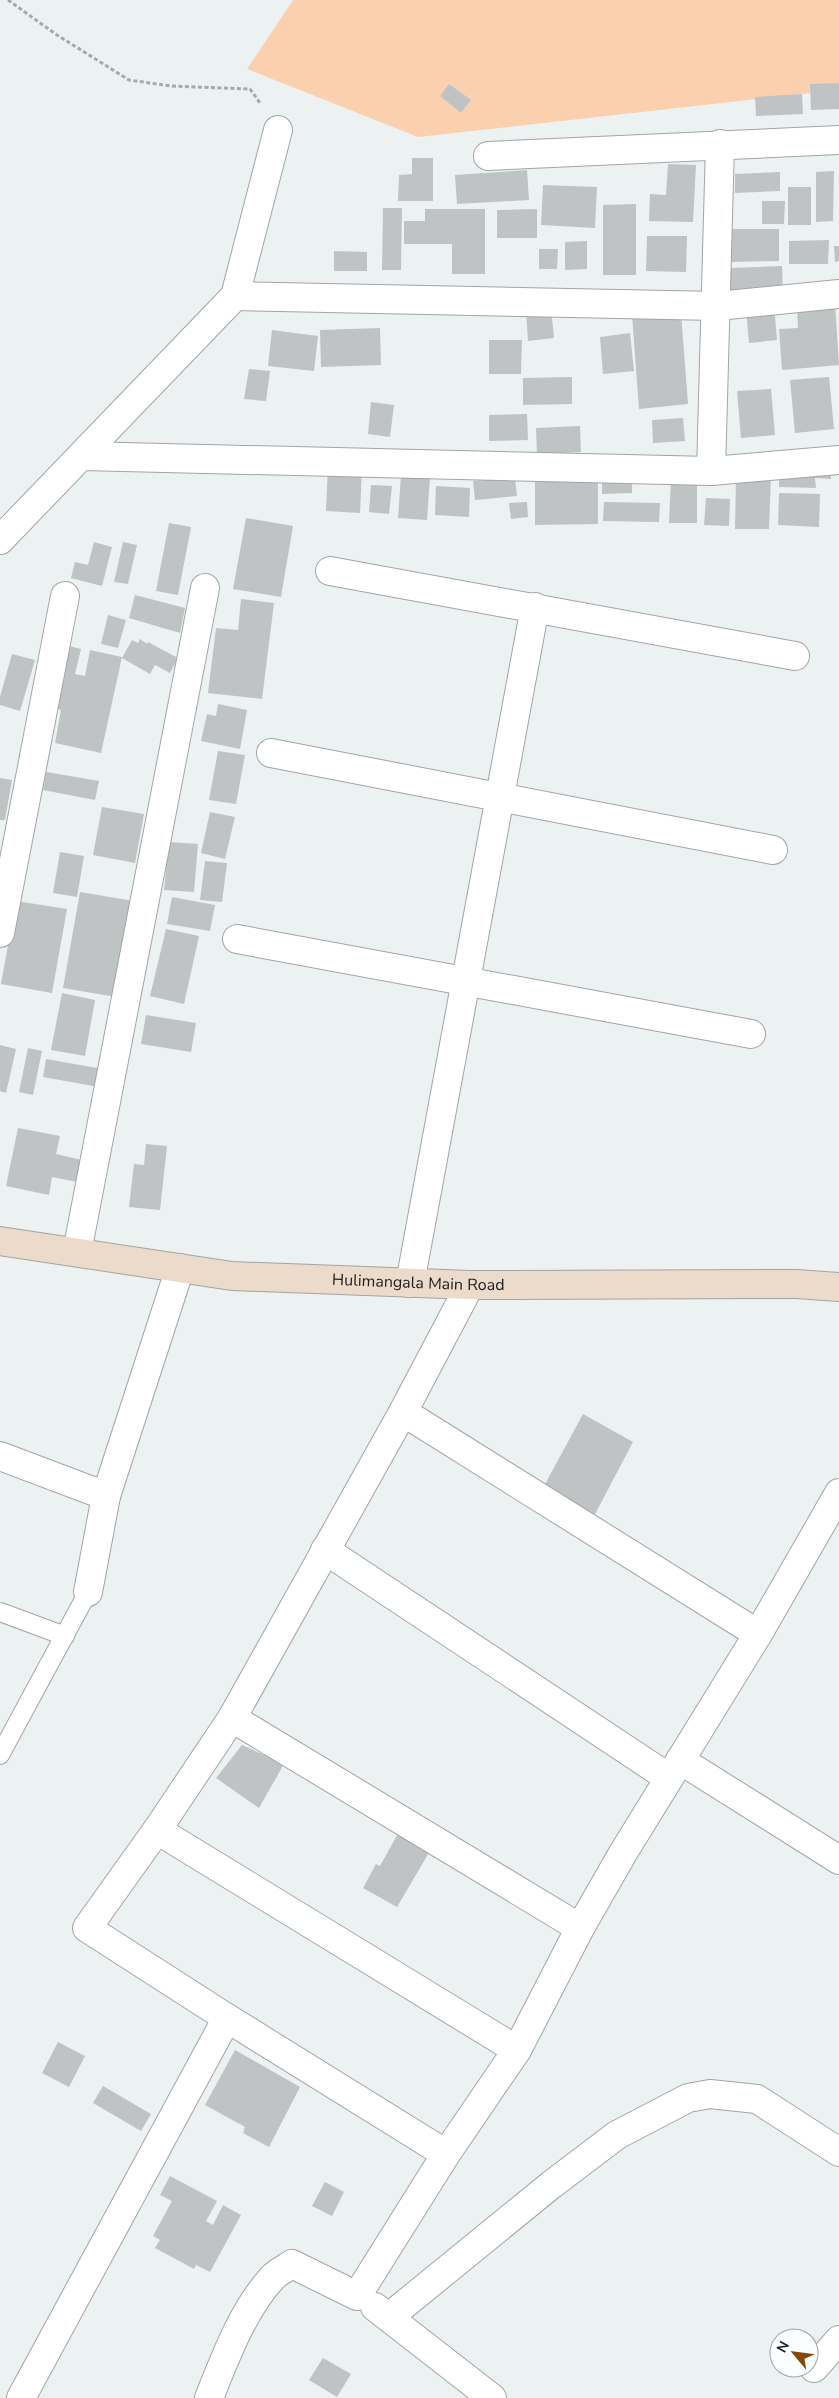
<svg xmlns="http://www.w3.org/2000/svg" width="839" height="2398" font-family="'Nunito Sans',sans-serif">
	<rect width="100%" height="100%" fill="#ecf1f2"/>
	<path fill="#fad0af" d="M293 0H839V90L418 137 247 69Z"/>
	<g fill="#bfc3c4">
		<path d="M839 83V109L811 110 810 84Z"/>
		<path d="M449 84 471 100 461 113 440 96Z"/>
		<path d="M802 94 803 114 756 116 755 97Z"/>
		<path d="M412 158H433V201H398L399 175 412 174Z"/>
		<path d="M668 164 696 165 693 222 649 221 650 194 666 195Z"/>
		<path d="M527 170 529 200 457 204 455 175Z"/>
		<path d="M834 171 833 221 816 222V172Z"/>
		<path d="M780 172V191L735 193V174Z"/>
		<path d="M543 185 597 187 595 228 541 225Z"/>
		<rect x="788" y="187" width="23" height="38"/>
		<path d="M762 201H785L784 224H762Z"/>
		<path d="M636 204V275H603V205Z"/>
		<path d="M383 208H402L401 270H382Z"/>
		<path d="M425 209H485V274H452V244H404V221H425Z"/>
		<path d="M537 209V238H497V210Z"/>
		<path d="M730 229H779V261L730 262Z"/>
		<path d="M647 236H687L686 272 646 271Z"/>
		<path d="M829 240 828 264H789V241Z"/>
		<path d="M587 241V269L565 270V242Z"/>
		<path d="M834 246H839V261L835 262Z"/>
		<path d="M539 249H558L557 269H539Z"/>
		<path d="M334 251 367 252V271H334Z"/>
		<path d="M782 266 783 294 730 295 729 268Z"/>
		<path d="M835 303 839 365 782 370 779 329 798 328 797 306Z"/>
		<path d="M774 305 777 340 749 343 746 308Z"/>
		<path d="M551 308 554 338 528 341 526 310Z"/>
		<path d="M681 313 688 404 639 409 632 315Z"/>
		<path d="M380 328 381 365 321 367 320 330Z"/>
		<path d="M272 330 318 336 314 371 268 366Z"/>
		<path d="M630 333 634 371 603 374 600 337Z"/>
		<path d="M489 340H522L521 374H489Z"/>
		<path d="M249 369 270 371 266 401 244 399Z"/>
		<path d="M572 377V404L523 405V378Z"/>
		<path d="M829 377 834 429 795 433 790 380Z"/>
		<path d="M771 389 775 435 741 438 737 391Z"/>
		<path d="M371 402 394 405 390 437 368 434Z"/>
		<path d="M527 414 528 440 489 441V415Z"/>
		<path d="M683 418 685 441 653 443 652 420Z"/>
		<path d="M580 426 581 452 537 454 536 428Z"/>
		<path d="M328 467 362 468 360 513 326 511Z"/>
		<path d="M779 467 831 468V479L815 478 816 488 779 487Z"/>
		<path d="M632 473V493L602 494V474Z"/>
		<path d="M401 475 430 477 427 520 398 518Z"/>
		<path d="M736 475H771L769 529H735Z"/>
		<path d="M515 478 517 496 475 500 473 481Z"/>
		<path d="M671 478H697V523H669Z"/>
		<path d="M598 479V524L535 525V480Z"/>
		<path d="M371 485 392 486 389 514 369 512Z"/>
		<path d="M436 486 470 488 469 517 435 515Z"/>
		<path d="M779 493 820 494 819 527 778 525Z"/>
		<path d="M706 498 730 499 729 526 704 525Z"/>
		<path d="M527 502 528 517 511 519 509 503Z"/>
		<path d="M604 502 660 503 659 522 603 521Z"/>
		<path d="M246 518 293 526 281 597 233 589Z"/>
		<path d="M169 523 191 527 178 595 156 591Z"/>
		<path d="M94 542 112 547 102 586 71 578 75 562 88 565Z"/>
		<path d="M123 542 137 545 128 584 114 582Z"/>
		<path d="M135 595 185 608 180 633 129 618Z"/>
		<path d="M241 599 274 603 262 699 208 693 216 628 238 630Z"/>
		<path d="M108 615 126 620 118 648 101 644Z"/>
		<path d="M140 639 147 644 148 642 178 658 170 673 155 665 150 674 122 658 132 640 138 643Z"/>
		<path d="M69 646 81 649 75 674 85 676 90 650 122 657 101 753 55 743 61 710 55 708Z"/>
		<path d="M12 654 35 660 20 711 0 705V697Z"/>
		<path d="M218 704 247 710 240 749 201 741 207 714 216 716Z"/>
		<path d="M218 751 245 755 236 804 209 800Z"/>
		<path d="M46 772 99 781 95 800 43 790Z"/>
		<path d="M0 778 12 780 5 820H0Z"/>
		<path d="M102 807 144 814 135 863 93 855Z"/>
		<path d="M210 812 235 817 225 859 201 853Z"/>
		<path d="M169 842 198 844 194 892 164 890Z"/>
		<path d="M60 852 84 856 77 897 53 893Z"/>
		<path d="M205 861 227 863 222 902 200 900Z"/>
		<path d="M80 892 134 901 116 997 63 988Z"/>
		<path d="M172 897 215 905 210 931 167 924Z"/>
		<path d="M16 901 67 909 52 993 1 984Z"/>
		<path d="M166 929 199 936 184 1004 150 996Z"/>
		<path d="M62 993 95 1000 85 1056 51 1050Z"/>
		<path d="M146 1015 196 1023 191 1052 141 1044Z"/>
		<path d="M0 1045 16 1049 6 1093 0 1091Z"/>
		<path d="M28 1048 42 1051 33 1095 19 1092Z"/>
		<path d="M46 1059 103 1069 99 1087 43 1077Z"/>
		<path d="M18 1128 60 1136 56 1154 86 1161 82 1183 52 1177 49 1195 6 1186Z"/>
		<path d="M146 1144 167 1146 160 1210 129 1207 134 1164 144 1165Z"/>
		<path d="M583 1414 633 1442 594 1516 543 1488Z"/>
		<path d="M242 1745 284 1764 259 1808 216 1778Z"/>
		<path d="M400 1830 431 1849 397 1907 363 1888 376 1864 380 1866Z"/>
		<path d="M58 2042 85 2056 69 2087 42 2073Z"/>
		<path d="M235 2050 300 2087 269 2147 243 2133 245 2127 205 2105Z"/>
		<path d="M103 2086 151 2114 141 2131 93 2103Z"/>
		<path d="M170 2176 217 2201 206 2221 213 2225 223 2205 241 2215 210 2272 196 2265 194 2269 155 2248 160 2240 153 2236 172 2201 160 2195Z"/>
		<path d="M325 2182 344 2192 332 2216 312 2206Z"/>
		<path d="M323 2358 351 2374 337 2397 309 2380Z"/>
	</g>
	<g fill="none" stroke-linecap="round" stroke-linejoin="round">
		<g stroke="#a0a5a6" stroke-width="20">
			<g id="lane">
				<path d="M0 1612 65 1636"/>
				<path d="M0 1755 88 1592"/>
			</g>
		</g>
		<g stroke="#a0a5a6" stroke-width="30">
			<g id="street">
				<path d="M488 156 839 140"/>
				<path d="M235 296 717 306 839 294"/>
				<path d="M82 456 711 471 839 460"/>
				<path d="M711 471 720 144"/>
				<path d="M0 540 235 296 278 130"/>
				<path d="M330 571 795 656"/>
				<path d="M271 753 773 850"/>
				<path d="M0 933 65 596"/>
				<path d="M237 939 751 1034"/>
				<path d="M77 1252 205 588"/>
				<path d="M410 1283 535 607"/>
				<path d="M403 1412 758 1634"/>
				<path d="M0 1456 106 1496"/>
				<path d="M325 1550 669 1778"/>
				<path d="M88 1592 106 1496 180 1268"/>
				<path d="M232 1718 580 1928"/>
				<path d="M680 1760 839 1860"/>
				<path d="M157 1830 517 2050"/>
				<path d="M227 2018 446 2154"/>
				<path d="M375 2307 492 2398"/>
				<path d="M389 2317 551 2185 617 2135 688 2098 710 2094 757 2099 839 2152"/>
				<path d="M814 2368 839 2340"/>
				<path d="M21 2398 227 2018 87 1928 157 1830 232 1718 403 1412 470 1285"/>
				<path d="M209 2398C225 2358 243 2309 273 2277 278 2272 286 2268 292 2264L357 2296 446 2154 517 2050 580 1928 623 1853 758 1634 839 1493"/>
			</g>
		</g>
		<g stroke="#a0a5a6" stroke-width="30">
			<g id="secondary">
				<path id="s1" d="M0 1241 232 1276 470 1285 797 1284 839 1287"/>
			</g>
		</g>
		<path stroke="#a5a9aa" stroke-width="3" stroke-dasharray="4 2.5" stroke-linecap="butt" d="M8 0 57 35 129 80 171 86 250 89 260 103"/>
		<use href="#lane" stroke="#fff" stroke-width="18"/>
		<use href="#street" stroke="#fff" stroke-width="28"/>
		<use href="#secondary" stroke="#ecdacb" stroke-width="28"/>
	</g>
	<g text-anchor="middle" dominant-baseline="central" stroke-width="4" stroke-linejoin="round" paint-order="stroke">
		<g font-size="16" fill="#1b1c1d" stroke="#fbfeff">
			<text stroke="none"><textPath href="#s1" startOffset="421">Hulimangala Main Road</textPath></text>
		</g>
	</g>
	<g transform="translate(794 2353) rotate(299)"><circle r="24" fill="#fbfeff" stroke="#a1a4a5"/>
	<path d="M0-4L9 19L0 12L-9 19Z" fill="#854904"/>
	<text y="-8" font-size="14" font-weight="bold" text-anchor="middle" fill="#1b1c1d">N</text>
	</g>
</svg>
